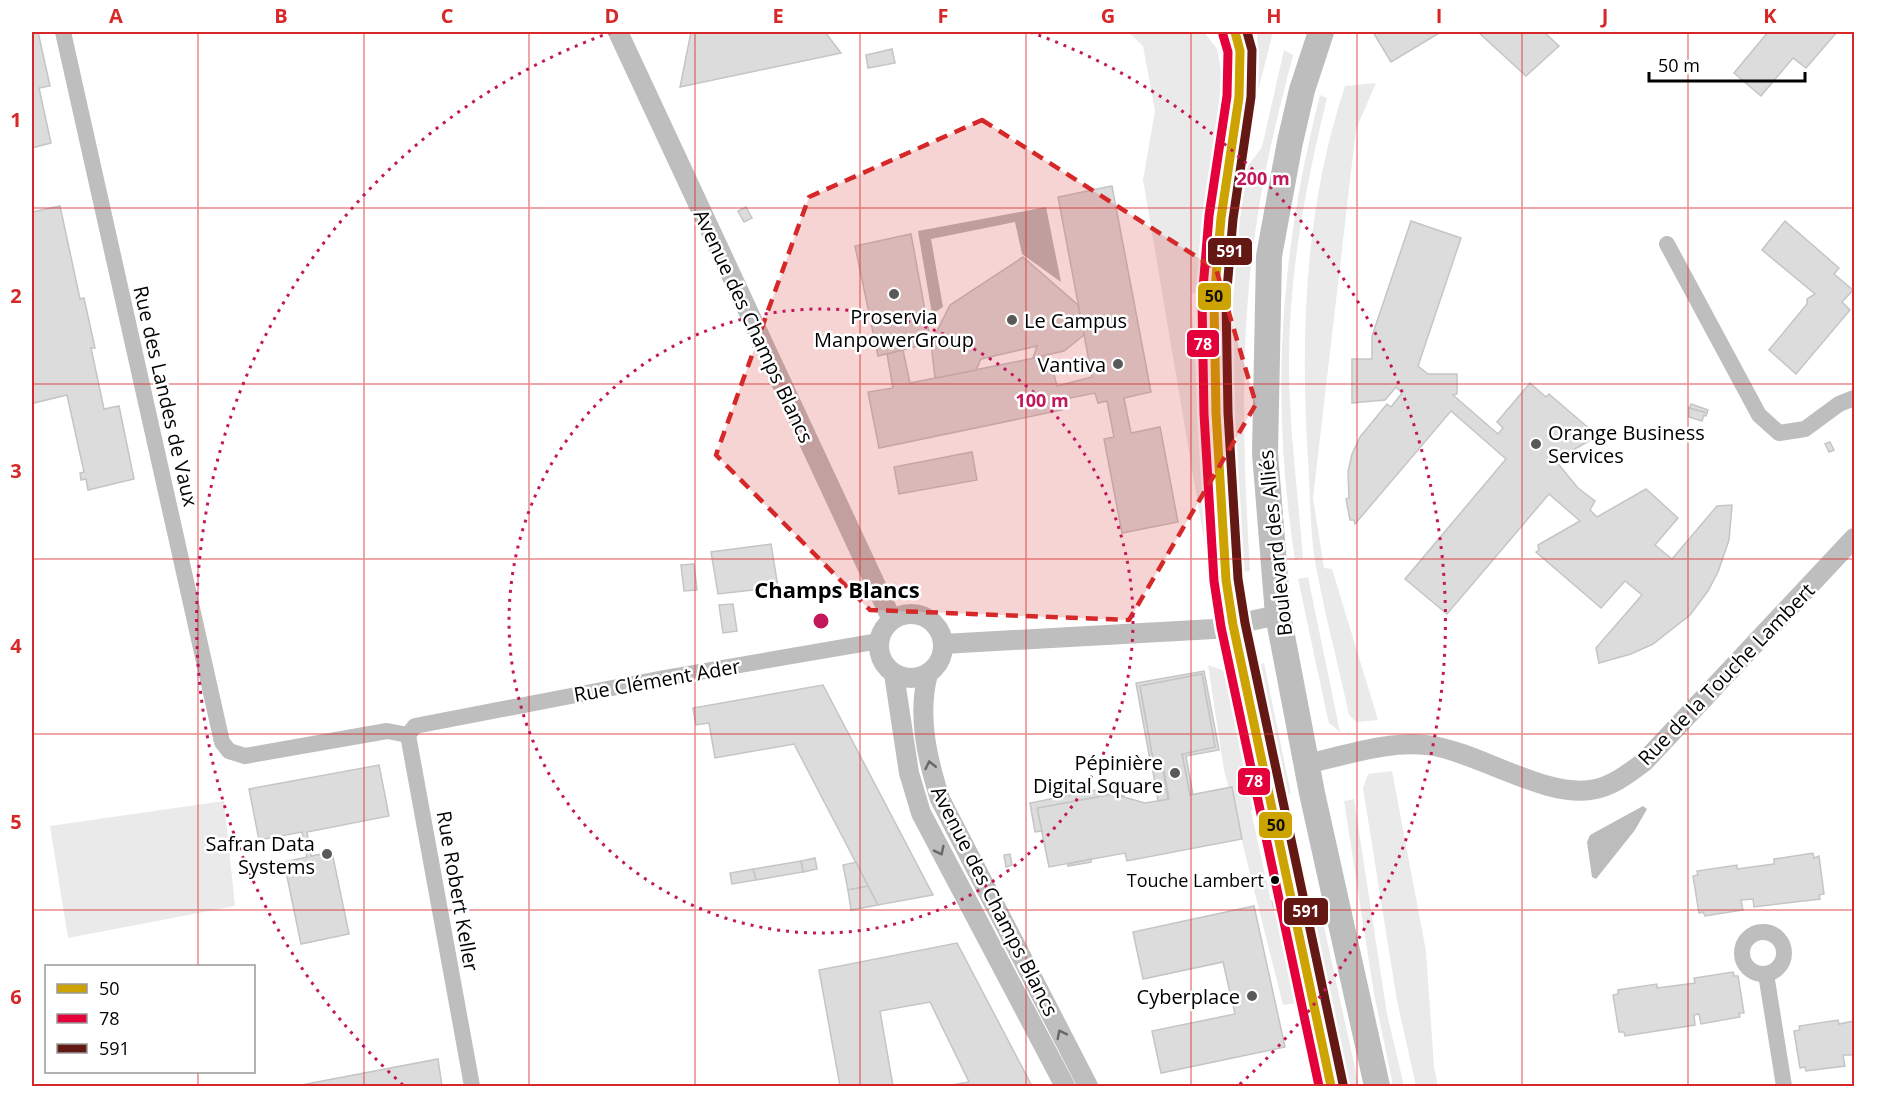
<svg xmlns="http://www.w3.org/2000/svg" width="1886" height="1118" font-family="'Open Sans',sans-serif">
	<rect width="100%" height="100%" fill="#fff"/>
	<g fill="#eaeaea">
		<path d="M1128 32H1204L1217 49 1222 76 1197 292 1191 294 1207 557 1143 180 1155 111 1143 46Z"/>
		<path d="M1257 32H1273L1251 118 1258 59Z"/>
		<path d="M1284 50 1293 55C1279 110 1265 164 1257 220 1239 335 1243 455 1250 571L1237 573 1225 383 1229 229 1236 182 1262 147Z"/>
		<path d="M1376 83 1356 129 1313 498 1324 568 1332 569 1378 720 1356 722 1349 715C1338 662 1323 609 1314 555 1310 524 1310 491 1308 459 1300 333 1305 207 1345 86Z"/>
		<path d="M1320 95 1327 98C1306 184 1289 273 1289 363 1289 428 1298 493 1303 558L1295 560C1270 399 1280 253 1320 95Z"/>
		<path d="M1308 577 1340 732 1329 723 1327 715 1298 579Z"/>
		<path d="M1264 663 1291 794 1280 795 1252 666Z"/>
		<path d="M1208 665 1225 671 1255 809 1251 811 1273 911 1277 916 1298 1003 1283 1005 1224 770Z"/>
		<path d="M1392 771 1426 951 1434 1067 1438 1086H1416L1397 1001 1363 788 1368 774Z"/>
		<path d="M1354 799 1387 1014 1404 1086H1393L1374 994 1344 801Z"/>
		<path d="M224 801 235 906 68 938 50 826Z"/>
		<path d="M1319 904 1359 1086H1343L1303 906Z"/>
	</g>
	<g fill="#bcbcbc">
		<path d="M1046 207 1061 282 1022 254 1015 222 931 239 943 307 932 314 918 231Z"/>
		<path d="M1643 806 1647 809 1635 830 1596 879 1592 877 1587 842 1590 835Z"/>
	</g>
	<g fill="#dcdcdc" stroke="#c5c5c5" stroke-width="1.5">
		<path d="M32 32H38L50 86 39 88 51 143 32 148Z"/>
		<path d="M691 32H825L841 53 680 87Z"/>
		<path d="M1373 32H1441L1391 62Z"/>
		<path d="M1478 32H1544L1559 46 1526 76Z"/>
		<path d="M1768 32H1837L1806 68 1793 58 1761 96 1734 73Z"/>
		<path d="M892 49 895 63 868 68 866 55Z"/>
		<path d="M1112 186 1151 392 1124 398 1131 433 1160 427 1178 522 1122 533 1104 439 1114 437 1107 401 1098 403 1095 393 1060 400 1062 410 879 448 868 392 893 388 887 354 903 350 910 383 1049 355 1057 386 1092 377 1058 197Z"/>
		<path d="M60 206 80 299 84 298 95 348H91L104 409 119 406 134 479 88 490 86 479 81 480 80 473 84 472 67 395 34 403 32 397V212Z"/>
		<path d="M746 207 752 218 744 222 738 211Z"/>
		<path d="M1411 221 1461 238 1418 366 1428 374H1457V394L1453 395 1498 434 1503 428 1497 422 1530 383 1546 397 1549 394 1598 436 1555 460 1578 488 1595 501 1590 510 1597 517 1646 489 1678 518 1655 545 1672 559 1717 506 1732 505 1729 540 1718 572 1708 591 1690 615 1653 644 1631 654 1599 663 1596 648 1642 595 1625 581 1601 608 1536 552 1539 550 1538 545 1580 521 1549 494 1447 614 1405 579 1506 459 1451 411 1355 524 1354 520H1350L1346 499 1349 498 1348 472 1352 454 1360 437 1387 404 1391 407 1402 393 1396 387 1385 400 1352 403V359H1372V336Z"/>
		<path d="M1785 221 1839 268 1834 274 1853 290 1842 302 1850 310 1796 374 1769 350 1807 304V299L1815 294 1762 250Z"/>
		<path d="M911 234 931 343 878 356 855 246Z"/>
		<path d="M1023 257 1078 305 1084 335 1064 351 1033 358 1037 346 981 359 976 370 935 378 931 343 950 305Z"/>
		<path d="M1691 404 1708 410 1707 413 1689 408Z"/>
		<path d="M1689 408 1707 413 1706 416 1704 415 1702 421 1689 417Z"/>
		<path d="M1830 442 1834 450 1829 452 1825 444Z"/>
		<path d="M972 452 977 480 899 494 894 467Z"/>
		<path d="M771 544 778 587 718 594 711 552Z"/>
		<path d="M694 564 697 590 684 591 681 565Z"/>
		<path d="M733 604 737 631 723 633 719 605Z"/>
		<path d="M1204 671 1219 750 1186 756 1193 795H1190L1182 754 1215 747 1202 674 1140 686 1153 759 1150 760 1136 683Z"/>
		<path d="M1202 674 1215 747 1182 754 1190 795 1232 787 1242 839 1127 861 1125 853 1049 867 1037 808 1113 794 1145 803 1169 799 1162 758 1153 759 1140 686Z"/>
		<path d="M823 685 933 895 878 905 794 744 715 758 709 723 696 725 693 708Z"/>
		<path d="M1161 758 1168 799 1158 801 1151 760Z"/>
		<path d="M379 765 389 816 307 832 311 856 332 852 349 934 301 944 284 862 307 857 302 832 259 840 249 789Z"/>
		<path d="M1122 785 1124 796 1113 794 1037 808 1042 831 1035 832 1030 803Z"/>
		<path d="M1813 853 1814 858 1819 856 1824 894 1819 895 1820 899 1754 907 1753 899 1741 900 1743 910 1705 916 1703 912 1699 913 1693 876 1698 875 1697 871 1737 865V869L1774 864V859Z"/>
		<path d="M1010 854 1012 865 1006 867 1004 855Z"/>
		<path d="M815 858 817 869 803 872 801 861Z"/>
		<path d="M1091 859V862L1068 866V864Z"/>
		<path d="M801 861 803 872 756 880 753 869Z"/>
		<path d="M856 862 868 886 848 890 843 865Z"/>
		<path d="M753 869 756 880 732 884 730 873Z"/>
		<path d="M868 886 878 905 851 910 848 890Z"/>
		<path d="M1277 900 1279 910H1274L1272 901Z"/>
		<path d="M1254 906 1285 1047 1161 1073 1152 1031 1235 1014 1223 962 1143 979 1133 932Z"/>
		<path d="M957 943 1032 1086H946L969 1082 930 1002 880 1011 893 1086H840L819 970Z"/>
		<path d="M1733 972 1734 976H1738L1744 1013H1739L1740 1017 1701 1024 1699 1014 1694 1015 1695 1025 1625 1036 1624 1032H1619L1613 995 1618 994V990L1657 984V988L1695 983 1694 978Z"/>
		<path d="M1838 1020 1839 1024 1854 1021V1055H1843L1845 1066 1806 1071 1805 1067 1800 1068 1794 1031 1800 1030 1799 1026Z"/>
		<path d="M438 1059 442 1086H296Z"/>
	</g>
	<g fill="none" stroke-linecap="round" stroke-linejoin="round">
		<g stroke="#bebebe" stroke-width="16">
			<path d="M63 32 222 742 229 751 245 756 387 731 408 735"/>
			<path d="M1667 244 1759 415 1779 433 1805 429 1839 404 1854 398"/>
			<circle cx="1763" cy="953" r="21"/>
			<path d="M1766 974 1784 1086"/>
			<path d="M472 1086 408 735 415 726 664 678 879 641"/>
		</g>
		<g stroke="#bebebe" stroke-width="20">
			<path d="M618 32 892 620"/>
			<circle cx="911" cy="646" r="32"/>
			<path d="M943 644 1214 629 1278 615"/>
			<path d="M894 674 909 773 921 813 1065 1086"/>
			<path d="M928 674C917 715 927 758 940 799L1088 1086"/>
			<path d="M1307 764C1346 755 1393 739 1434 746 1483 755 1549 800 1596 789 1614 785 1629 773 1644 762L1854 538"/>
		</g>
		<path stroke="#bdbdbd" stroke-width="26" d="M1321 32 1302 90 1290 142 1269 256 1265 453 1278 615 1312 793 1377 1086"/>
		<g stroke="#fff" stroke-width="14">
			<path id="bus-1" d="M1235 32 1240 51 1239 97 1221 218 1214 301 1216 413 1226 580 1233 625 1331 1086"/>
		</g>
		<g stroke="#fff" stroke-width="14">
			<path id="bus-2" d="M1223 35 1228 52 1227 96 1209 216 1202 301 1204 414 1214 581 1221 627 1319 1086"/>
		</g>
		<g stroke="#fff" stroke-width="14">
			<path id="bus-3" d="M1247 32 1252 50 1251 97 1233 219 1226 301 1228 413 1238 579 1245 623 1343 1084"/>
		</g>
		<use href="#bus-1" stroke="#cca300" stroke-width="9"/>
		<use href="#bus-2" stroke="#e4003a" stroke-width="9"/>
		<use href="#bus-3" stroke="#641814" stroke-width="9"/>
	</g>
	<defs><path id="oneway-chevron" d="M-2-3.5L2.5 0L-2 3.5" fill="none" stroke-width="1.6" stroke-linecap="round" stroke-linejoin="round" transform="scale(1.5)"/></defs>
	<g stroke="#686868">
		<use href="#oneway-chevron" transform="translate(930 765) rotate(-103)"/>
		<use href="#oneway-chevron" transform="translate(940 851) rotate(64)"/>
		<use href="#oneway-chevron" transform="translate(1061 1034) rotate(-117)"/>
	</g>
	<path fill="#d62828" fill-opacity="0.2" stroke="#d62828" stroke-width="4.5" stroke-dasharray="12 8" stroke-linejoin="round" d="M982 120 1216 269 1256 404 1129 620 870 610 716 455 809 197Z"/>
	<path fill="none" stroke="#d62828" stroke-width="1.5" stroke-opacity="0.55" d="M198 32V966M364 32V1086M529 32V1086M695 32V1086M860 32V1086M1026 32V1086M1191 32V1086M1357 32V1086M1522 32V1086M1688 32V1086M32 208H1854M32 384H1854M32 559H1854M32 734H1854M32 910H1854M198 1072V1086"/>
	<g fill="none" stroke="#c2185b" stroke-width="3" stroke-dasharray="3 6">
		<circle cx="821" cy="621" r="312"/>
		<path d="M403 1085A625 625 0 0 1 612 32M1030 32A625 625 0 0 1 1239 1085"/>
	</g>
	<g fill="#595959" stroke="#fff" stroke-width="2">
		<circle cx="894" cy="294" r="6"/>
		<circle cx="1012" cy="320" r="6"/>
		<circle cx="1118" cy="364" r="6"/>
		<circle cx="1536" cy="444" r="6"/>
		<circle cx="1175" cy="773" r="6"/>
		<circle cx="327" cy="854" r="6"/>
		<circle cx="1252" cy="996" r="6"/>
	</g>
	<circle fill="#000" stroke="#fff" stroke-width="2" cx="1275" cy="880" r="5"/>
	<g text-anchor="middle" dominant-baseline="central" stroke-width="5" stroke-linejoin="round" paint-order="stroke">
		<g font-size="18" fill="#000" stroke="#fff" text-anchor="end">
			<text x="1264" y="880">Touche Lambert</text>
		</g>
		<g font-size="20" fill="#000" stroke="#fff" text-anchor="end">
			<text x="894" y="316" text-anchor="middle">Proservia<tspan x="894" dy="23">ManpowerGroup</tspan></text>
			<text x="1024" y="320" text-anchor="start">Le Campus</text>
			<text x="1106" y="364">Vantiva</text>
			<text x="1548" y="432" text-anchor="start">Orange Business<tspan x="1548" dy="23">Services</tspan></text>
			<text x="1163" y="762">Pépinière<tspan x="1163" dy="23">Digital Square</tspan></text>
			<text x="315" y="843">Safran Data<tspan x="315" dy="23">Systems</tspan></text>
			<text x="1240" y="996">Cyberplace</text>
		</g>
		<g font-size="20" fill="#000" stroke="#fff">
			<text transform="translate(754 326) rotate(65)">Avenue des Champs Blancs</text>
			<text transform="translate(166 396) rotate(77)">Rue des Landes de Vaux</text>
			<text transform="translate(1275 543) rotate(-96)">Boulevard des Alliés</text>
			<text transform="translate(1726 674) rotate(-46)">Rue de la Touche Lambert</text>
			<text transform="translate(657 680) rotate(-10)">Rue Clément Ader</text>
			<text transform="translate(458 891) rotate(80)">Rue Robert Keller</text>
			<text transform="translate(995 901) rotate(63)">Avenue des Champs Blancs</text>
		</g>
		<g font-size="22" font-weight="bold" fill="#000" stroke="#fff">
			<text x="837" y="589">Champs Blancs</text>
		</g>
	</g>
	<circle cx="821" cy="621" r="9" fill="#c2185b" stroke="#fff" stroke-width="3"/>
	<g font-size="18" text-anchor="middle" font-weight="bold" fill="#c2185b" stroke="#fff" stroke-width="5" stroke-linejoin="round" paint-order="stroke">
		<text x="1263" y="185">200 m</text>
		<text x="1042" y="407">100 m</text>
	</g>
	<g stroke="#fff" stroke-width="2">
		<rect x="1207" y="237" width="46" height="29" rx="6" fill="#641814"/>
		<rect x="1197" y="282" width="35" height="29" rx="6" fill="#cca300"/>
		<rect x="1186" y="329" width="34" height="29" rx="6" fill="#e4003a"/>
		<rect x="1237" y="767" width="34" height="29" rx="6" fill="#e4003a"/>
		<rect x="1258" y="811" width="35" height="28" rx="6" fill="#cca300"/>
		<rect x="1283" y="897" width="46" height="29" rx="6" fill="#641814"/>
	</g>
	<g font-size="16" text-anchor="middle" font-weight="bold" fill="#fff">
		<text x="1230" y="257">591</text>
		<text x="1203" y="350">78</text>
		<text x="1254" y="787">78</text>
		<text x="1306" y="917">591</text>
	</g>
	<g font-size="16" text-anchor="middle" font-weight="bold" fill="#111">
		<text x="1214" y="302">50</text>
		<text x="1276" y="831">50</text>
	</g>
	<rect width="1886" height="1118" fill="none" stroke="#ffffff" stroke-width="66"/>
	<rect x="45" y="965" width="210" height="108" fill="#ffffff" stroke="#999999" stroke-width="1.5"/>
	<rect x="57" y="984" width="30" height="9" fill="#cca300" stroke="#999999" stroke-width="1.5"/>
	<text x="99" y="995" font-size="18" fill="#000000">50</text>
	<rect x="57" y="1014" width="30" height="9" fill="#e4003a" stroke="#999999" stroke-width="1.5"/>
	<text x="99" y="1025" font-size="18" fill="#000000">78</text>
	<rect x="57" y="1044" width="30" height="9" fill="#641814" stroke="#999999" stroke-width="1.5"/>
	<text x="99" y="1055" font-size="18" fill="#000000">591</text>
	<path d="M1649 72v9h156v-9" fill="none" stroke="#000000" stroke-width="3"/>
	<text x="1658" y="72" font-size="18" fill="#000000" stroke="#ffffff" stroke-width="4.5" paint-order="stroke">50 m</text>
	<rect x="33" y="33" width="1820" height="1052" fill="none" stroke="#d62828" stroke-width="2"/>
	<g font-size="20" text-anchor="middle" font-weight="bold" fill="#d62828">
		<text x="116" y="23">A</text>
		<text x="281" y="23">B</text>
		<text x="447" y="23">C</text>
		<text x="612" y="23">D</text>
		<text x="778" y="23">E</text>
		<text x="943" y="23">F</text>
		<text x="1108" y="23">G</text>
		<text x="1274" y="23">H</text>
		<text x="1439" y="23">I</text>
		<text x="1605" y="23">J</text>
		<text x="1770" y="23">K</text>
		<text x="16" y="127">1</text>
		<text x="16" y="303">2</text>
		<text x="16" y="478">3</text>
		<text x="16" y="653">4</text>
		<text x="16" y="829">5</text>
		<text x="16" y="1004">6</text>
	</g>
</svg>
